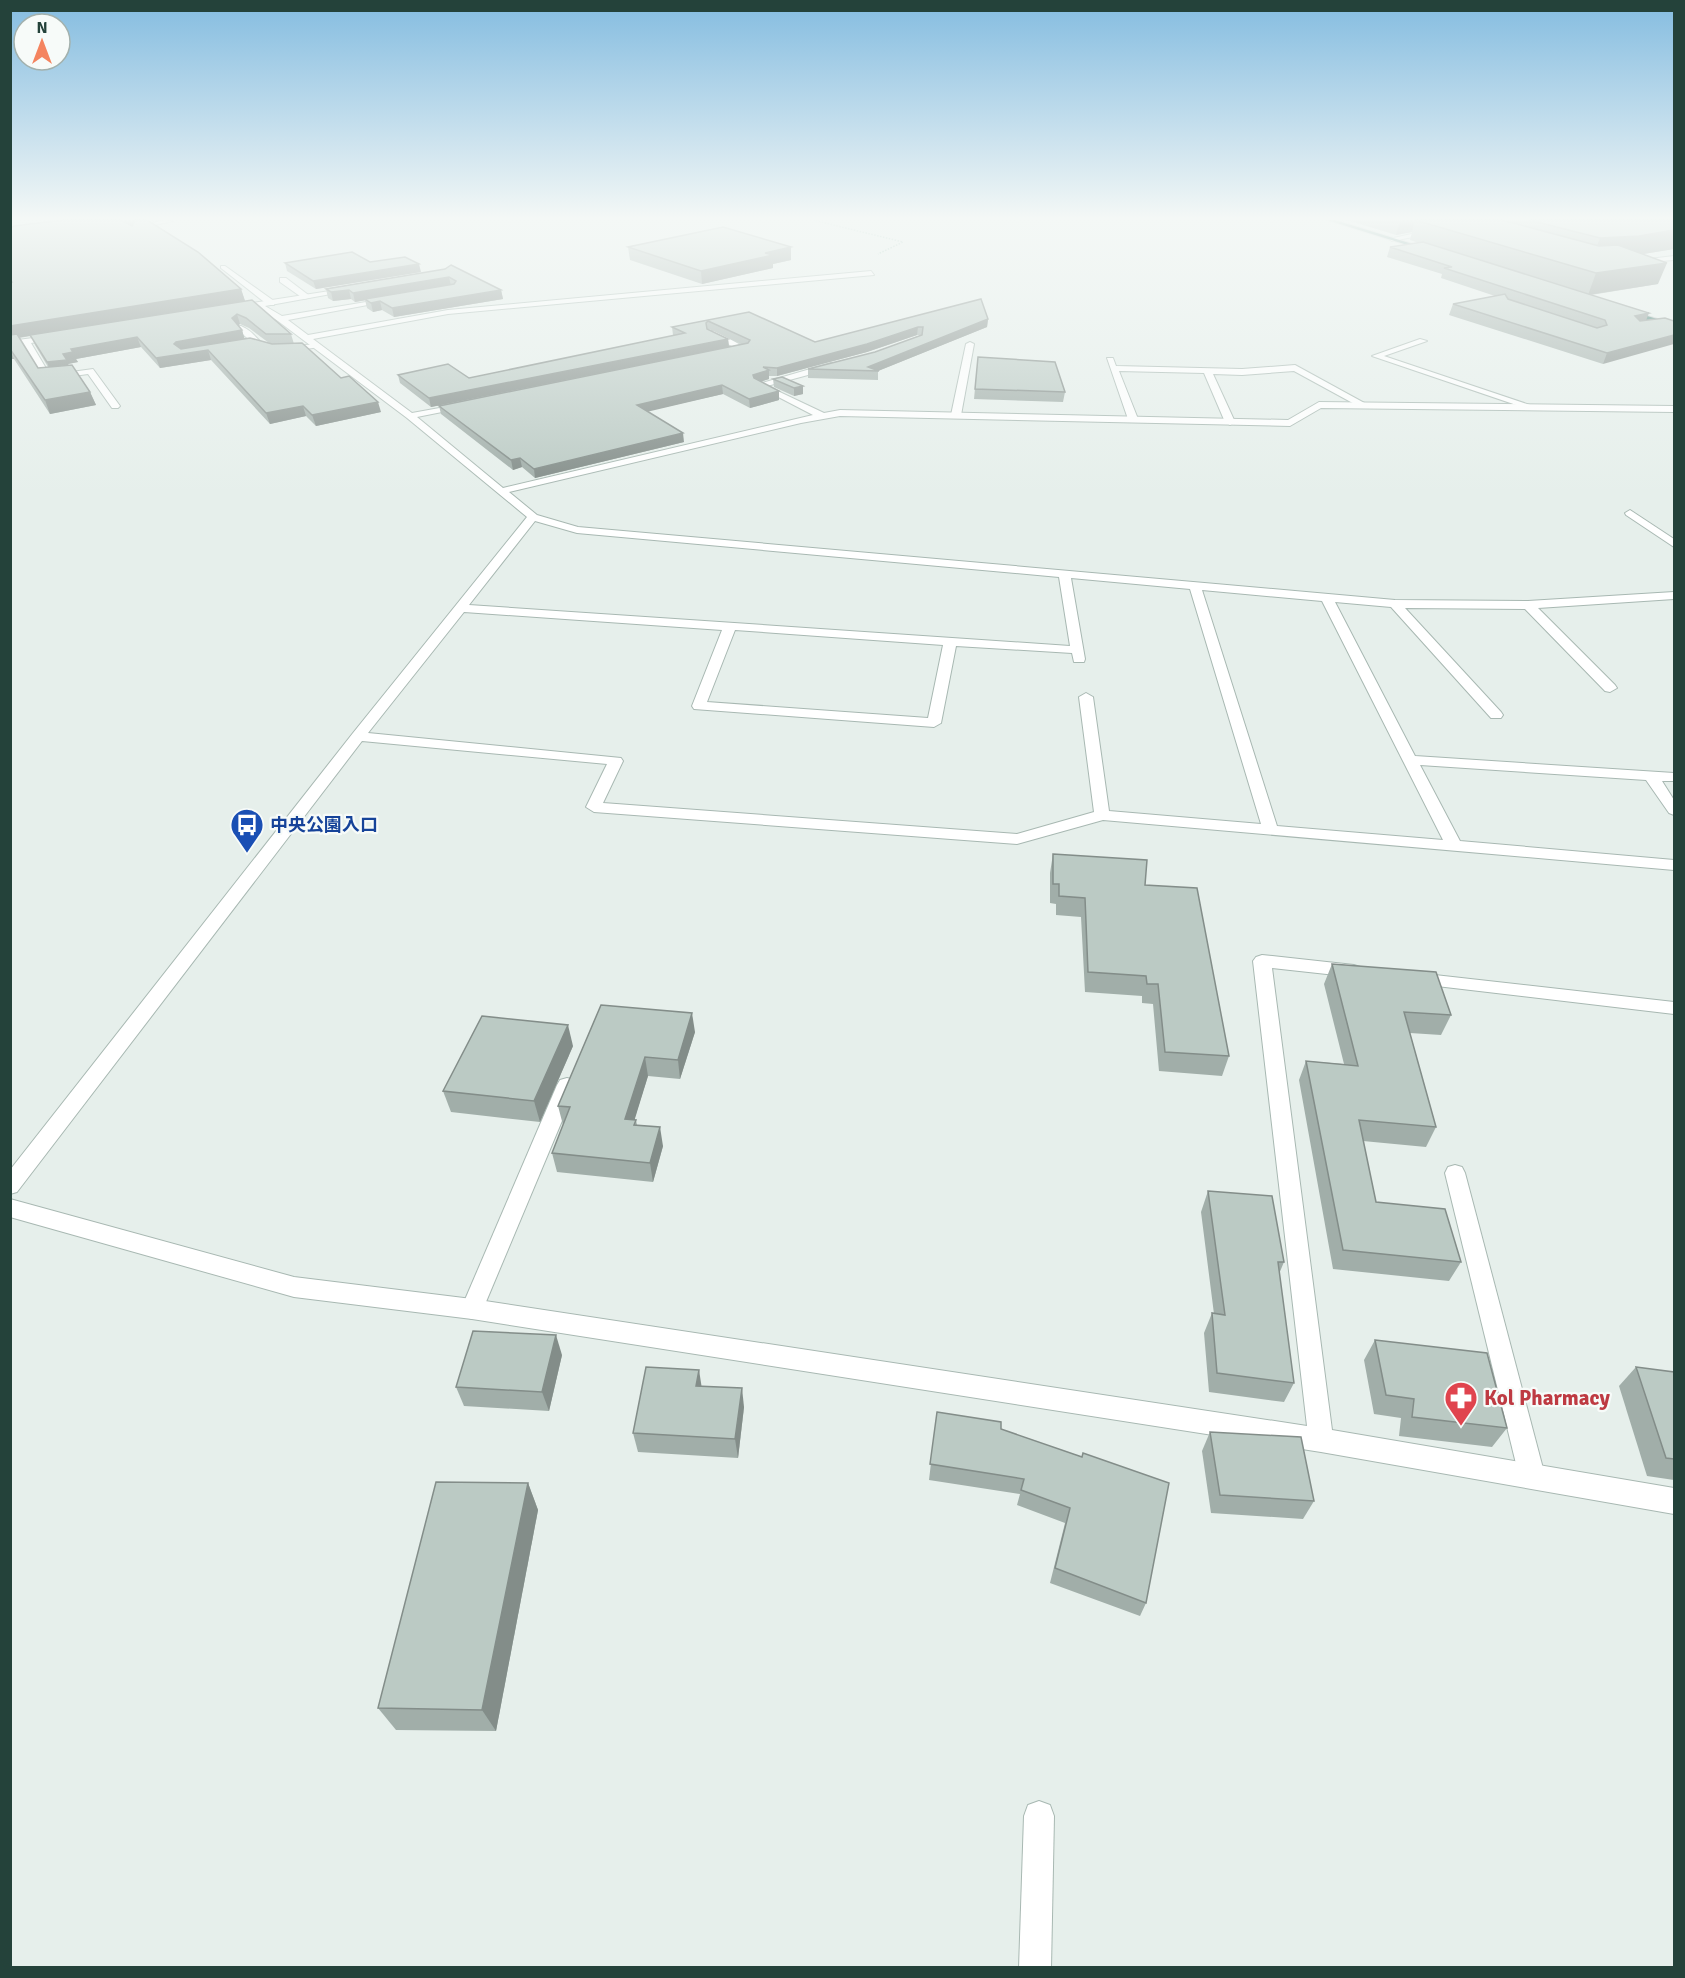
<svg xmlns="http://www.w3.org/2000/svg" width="1685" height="1978" font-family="Signika,'Noto Sans JP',sans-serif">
	<rect width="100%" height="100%" fill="#e6efeb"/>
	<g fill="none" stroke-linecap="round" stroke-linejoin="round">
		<g stroke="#a8b8b2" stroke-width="2">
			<g id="lane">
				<path d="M165 220 173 221 132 230 129 228Z"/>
				<path d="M1416 233 1418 236 1392 241 1389 239Z"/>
				<path d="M1674 256V260L1635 263 1632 261Z"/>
				<path d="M221 266H225L274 301V305H268L221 268Z"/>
				<path d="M280 278H286L311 297 304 299 280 282Z"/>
				<path d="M241 326C263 336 253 348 286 347 297 347 311 342 319 347L287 352 261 350 238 330V326Z"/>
				<path d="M1420 339 1427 341 1384 356 1536 407 1528 409 1372 356Z"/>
				<path d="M970 342 974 344 961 415 956 418 951 415 966 344Z"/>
				<path d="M1107 358H1113L1116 366 1242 369 1295 365 1368 405 1360 407 1294 371 1242 375 1213 374 1235 422 1230 425 1225 422 1204 373 1119 371 1138 419 1133 422 1128 419Z"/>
				<path d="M567 1078 574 1080 577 1085 483 1309 480 1316 472 1319 464 1316 461 1309 557 1085 560 1080Z"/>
				<path d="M1455 1165 1462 1167 1465 1173 1545 1476 1541 1485 1532 1488 1523 1485 1519 1476 1445 1173 1448 1167Z"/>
				<path d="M1039 1801 1050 1805 1054 1816 1051 1968H1019L1024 1816 1028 1805Z"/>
			</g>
		</g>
		<g stroke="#a8b8b2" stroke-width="2">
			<g id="street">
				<path d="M871 271 874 275 448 314 313 339 412 413 467 403V407L417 417 503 488 813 415 755 385 831 363 835 366 834 368 767 386 824 413 840 410 1288 420 1319 402 1674 406V412L1321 408 1290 426 840 416 801 423 509 492 537 515 578 527 1395 600 1528 601 1674 592V599L1538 608 1615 685 1617 688 1610 692 1605 691 1525 609 1405 608 1501 712 1503 715 1501 718H1491L1391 607 1335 602 1415 756 1674 773V781H1662L1674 800V815L1669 813 1646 780 1420 765 1460 841 1674 860V870L1103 820 1017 844 594 812 586 807 607 764 362 741 17 1192 10 1194V1170L353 733 527 517 407 418 278 321 257 307H252V303L349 288 353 290 265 306 282 316 390 298 394 300 288 320 308 335 448 310ZM535 521 577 533 1059 577 1070 646 469 605ZM1071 578 1190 589 1261 824 1109 811 1093 697 1086 693 1079 697 1094 812 1017 834 603 803 623 761 621 758 368 733 464 612 722 630 692 706 694 709 934 727 941 723 956 646 1072 653 1074 662H1084L1085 659ZM1202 590 1322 601 1443 840 1277 826ZM735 630 943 645 928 718 707 702Z"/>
				<path d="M709 331H715L748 349 726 354V350L736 348 709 335Z"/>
				<path d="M56 335 60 337 59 339 31 343 50 375 93 369 120 406 118 408H112L88 374 45 380 23 344 10 346V341Z"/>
				<path d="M1630 510 1674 539V547L1626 515 1625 513Z"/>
				<path d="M1262 955 1354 965 1360 967 1363 971 1360 975 1354 977 1272 968 1332 1430 1674 1488V1514L1321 1452 472 1319 294 1297 10 1217V1199L294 1277 472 1299 1307 1426 1253 961 1256 957Z"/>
				<path d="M1417 973 1674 1002V1014L1411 983 1408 979 1411 975Z"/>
			</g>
		</g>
		<g stroke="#c2cac8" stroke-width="2">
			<g id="highway">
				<path d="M1327 220H1335L1435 251 1430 252Z"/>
				<path d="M1624 309 1674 324V328L1621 313V309Z"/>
			</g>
		</g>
		<path stroke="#86b3a5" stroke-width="1.5" stroke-dasharray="1.5 1.5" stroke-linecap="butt" d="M813 220 903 242 878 254"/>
		<use href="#lane" fill="#fff" fill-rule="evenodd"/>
		<use href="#street" fill="#fff" fill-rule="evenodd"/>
		<use href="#highway" fill="#2f6f62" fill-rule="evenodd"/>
	</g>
	<g fill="#a1aea9" fill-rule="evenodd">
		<path d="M147 220 241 289 245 301 150 316 252 300 291 334 294 344 381 412 316 426 306 416 270 424 211 360 160 368 141 347 76 359 78 362 68 364 90 392 96 405 50 414 14 359H10V229ZM240 324 249 328 269 343 244 338 242 330 238 325ZM31 336 35 345 48 367 38 368 19 338Z"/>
		<path d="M1347 220H1674V249L1643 254 1658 284 1591 295 1649 313 1603 364 1449 315 1453 304 1495 296 1441 278 1442 274 1387 257 1390 247 1419 243 1410 240 1412 232 1396 235Z"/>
		<path d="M628 247H791V260L773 264V268L702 284 630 260Z"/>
		<path d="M370 262 421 272 316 289 287 271 285 263Z"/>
		<path d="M445 269 501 290 503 299 394 317 382 310 373 312 367 308 365 300 355 302 351 299 333 301 328 298 326 289Z"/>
		<path d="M981 299 988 319 987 327 878 371V380L808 378V369L875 352 921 335H917L867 352 777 376H769V379L760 382 779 400 750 408 723 394 647 411 684 442 535 478 522 467 513 470 441 414 439 406 526 388 431 407 400 383 398 375 469 378 674 336 673 335 672 327 749 312 815 342ZM708 329H709L741 344 729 347 728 339Z"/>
		<path d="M978 357 1065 392 1063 402 974 399Z"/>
		<path d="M773 379 803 386V394L794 396 774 387Z"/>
		<path d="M1053 854 1145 885 1229 1056 1222 1076 1159 1071 1153 1004 1142 1003V996L1085 992 1081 917 1056 915V904L1050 903V873Z"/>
		<path d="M1332 964 1451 1015 1441 1035 1410 1033 1436 1127 1426 1147 1363 1141 1376 1202 1461 1262 1449 1281 1333 1269 1299 1080 1306 1061 1344 1064 1324 984Z"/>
		<path d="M601 1005 695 1032 680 1079 648 1076 634 1120H636L637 1125 663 1146 653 1182 557 1172 552 1153 563 1125 558 1106Z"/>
		<path d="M573 1046 540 1122 451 1112 443 1091Z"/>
		<path d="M1208 1191 1284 1262 1279 1274 1294 1383 1284 1402 1209 1392 1204 1333 1212 1313 1214 1314 1201 1212Z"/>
		<path d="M1375 1340 1507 1428 1492 1447 1399 1436 1401 1418 1374 1414 1364 1360Z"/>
		<path d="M562 1355 549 1411 464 1406 456 1387Z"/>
		<path d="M1636 1367 1674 1372V1480L1647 1476 1619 1386Z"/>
		<path d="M702 1386 744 1407 738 1458 638 1452 633 1433Z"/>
		<path d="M937 1412 1001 1429 1082 1457 1146 1603 1140 1616 1050 1583 1065 1523 1017 1505 1020 1494 929 1480Z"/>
		<path d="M1210 1432 1314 1501 1303 1519 1211 1513 1202 1451Z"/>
		<path d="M528 1483 538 1510 496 1731 396 1730 378 1708Z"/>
	</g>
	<g fill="#838d89">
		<path d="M120 220H138L139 223 125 226Z"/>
		<path d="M1400 220H1420H1415L1412 232 1396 235Z"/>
		<path d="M1674 230V249L1631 256 1592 259 1600 238Z"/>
		<path d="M791 247V260L773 264V268L702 284 701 271 765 253Z"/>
		<path d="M1667 263 1658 284 1588 295 1596 273Z"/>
		<path d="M419 264 421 272 316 289 313 281Z"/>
		<path d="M449 277 451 286 355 302 353 293Z"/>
		<path d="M241 289 245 301 10 339V326Z"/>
		<path d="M349 290 351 299 333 301 331 292Z"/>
		<path d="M501 290 503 299 394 317 392 308Z"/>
		<path d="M380 301 382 310 373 312 371 303Z"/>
		<path d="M1649 313 1645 323 1631 327 1635 316Z"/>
		<path d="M237 314 240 324 235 328 232 318Z"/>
		<path d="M988 319 987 327 878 371 868 367Z"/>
		<path d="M918 327 917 335 867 352 777 376V368Z"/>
		<path d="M242 330 245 340 180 352 174 344 176 342Z"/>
		<path d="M1674 335V344L1603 364 1607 353Z"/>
		<path d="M137 337 141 347 76 359 78 362 68 364 71 370 51 373 47 362 71 349Z"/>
		<path d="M728 339 729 347 431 407 429 398Z"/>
		<path d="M10 350 14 359H10Z"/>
		<path d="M208 350 211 360 160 368 156 358Z"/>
		<path d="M769 370V379L753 384V375Z"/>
		<path d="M722 385 723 394 638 414 637 405Z"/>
		<path d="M803 386V394L794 396V388Z"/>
		<path d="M779 391V400L750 408 749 399Z"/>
		<path d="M90 392 96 405 50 414 45 400Z"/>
		<path d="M378 402 381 412 316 426 312 415Z"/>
		<path d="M303 406 306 416 270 424 266 413Z"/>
		<path d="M683 433 684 442 535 478 534 469Z"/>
		<path d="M520 458 522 467 513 470 511 460Z"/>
		<path d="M692 1013 695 1032 680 1079 678 1060Z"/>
		<path d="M568 1025 573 1046 540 1122 534 1101Z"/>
		<path d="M645 1057 648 1076 629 1138 625 1119Z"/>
		<path d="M660 1127 663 1146 653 1182 650 1163Z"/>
		<path d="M556 1335 562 1355 549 1411 542 1392Z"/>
		<path d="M699 1370 702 1389 696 1386Z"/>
		<path d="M742 1388 744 1407 738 1458 735 1439Z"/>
		<path d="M528 1483 538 1510 496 1731 482 1710Z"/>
	</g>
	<g fill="#bbcac4" stroke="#838d89" stroke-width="1.5">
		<path d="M63 220H121L132 226 135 220H147L198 252 241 289 10 326V282H12L10 279V229L14 226Z"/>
		<path d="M1415 220H1502L1599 246 1618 245 1667 263 1596 273Z"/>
		<path d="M1529 220H1674V230L1639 236 1600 238Z"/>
		<path d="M723 227 791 247 765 253 773 255 701 271 628 247Z"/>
		<path d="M1423 242 1649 313 1635 316 1640 321 1665 318 1674 321V335L1607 353 1453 304 1505 294 1508 299 1597 328 1607 325 1605 320 1444 268 1452 267 1390 247Z"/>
		<path d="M352 252 370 262 405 257 419 264 313 281 285 263Z"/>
		<path d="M451 265 501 290 392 308 380 301 371 303 365 299 454 284 456 281 449 277 353 293 349 290 331 292 326 289 445 269Z"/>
		<path d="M981 299 988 319 868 367 879 371 808 369 875 352 922 335 923 327H918L867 344 777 368 763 367 769 370 753 375 754 378 779 391 749 399 722 385 637 405 683 433 534 469 520 458 511 460 439 406 748 343 750 340 708 321 706 323 707 329 728 339 429 398 398 375 448 364 469 378 685 333 672 327 749 312 815 342Z"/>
		<path d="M252 300 291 334H266L246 318 237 314 232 318 242 330 176 342 174 344 181 349 250 338 272 344 302 343 341 378 349 376 378 402 312 415 303 406 266 413 208 350 156 358 137 337 71 349 73 352 63 354 67 360 47 362 30 335Z"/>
		<path d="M17 334 38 368 72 365 90 392 45 400 10 349V335Z"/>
		<path d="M978 357 1055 362 1065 392 975 389Z"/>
		<path d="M782 377 803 386 794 388 773 379Z"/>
		<path d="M1053 854 1147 860 1145 885 1197 888 1229 1056 1165 1052 1158 984H1147L1146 976 1088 972 1085 898 1059 896V884H1053Z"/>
		<path d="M1332 964 1436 972 1451 1015 1404 1012 1436 1127 1359 1120 1376 1202 1445 1209 1461 1262 1343 1250 1306 1061 1358 1066Z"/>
		<path d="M601 1005 692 1013 678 1060 645 1057 625 1119 636 1120 634 1125 660 1127 650 1163 552 1153 570 1107 558 1106Z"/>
		<path d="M482 1016 568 1025 534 1101 443 1091Z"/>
		<path d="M1208 1191 1272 1196 1284 1262H1278L1294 1383 1217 1373 1212 1313 1225 1315Z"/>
		<path d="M473 1331 556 1335 542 1392 456 1387Z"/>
		<path d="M1375 1340 1487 1353 1507 1428 1412 1417 1414 1399 1386 1395Z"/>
		<path d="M646 1367 699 1370 696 1386 742 1388 735 1439 633 1433Z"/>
		<path d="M1636 1367 1674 1372V1459L1666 1458Z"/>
		<path d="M937 1412 1001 1422V1429L1082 1457 1083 1453 1169 1483 1146 1603 1055 1568 1070 1508 1021 1490 1024 1479 930 1464Z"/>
		<path d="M1210 1432 1301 1437 1314 1501 1220 1495Z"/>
		<path d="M436 1482 528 1483 482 1710 378 1708Z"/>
	</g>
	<linearGradient id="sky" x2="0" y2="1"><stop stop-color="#84bce0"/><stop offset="0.44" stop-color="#f4f8f6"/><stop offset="1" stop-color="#f4f8f6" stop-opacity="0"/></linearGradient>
	<rect width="1685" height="496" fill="url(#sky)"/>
	<defs>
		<g id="bus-pin" transform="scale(1.725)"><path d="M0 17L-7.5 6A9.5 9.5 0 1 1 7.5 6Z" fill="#1a4fb4" stroke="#f7fbf9"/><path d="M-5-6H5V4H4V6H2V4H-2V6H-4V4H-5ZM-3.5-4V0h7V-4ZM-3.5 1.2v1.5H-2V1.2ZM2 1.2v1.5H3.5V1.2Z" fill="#fff"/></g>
		<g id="pharmacy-pin" transform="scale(1.725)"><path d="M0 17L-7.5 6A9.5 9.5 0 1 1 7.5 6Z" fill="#e0444e" stroke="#f7fbf9"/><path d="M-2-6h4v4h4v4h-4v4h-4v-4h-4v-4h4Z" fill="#fff"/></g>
	</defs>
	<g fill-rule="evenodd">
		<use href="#bus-pin" x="247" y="825"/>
		<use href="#pharmacy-pin" x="1461" y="1398"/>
	</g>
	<g text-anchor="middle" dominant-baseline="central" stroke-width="4.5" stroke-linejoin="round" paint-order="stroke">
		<g font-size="18" font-weight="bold" fill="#164399" stroke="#f7fbf9" text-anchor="start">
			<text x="270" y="825">中央公園入口</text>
		</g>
		<g font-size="21" font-weight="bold" fill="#be3a42" stroke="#f7fbf9" text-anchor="start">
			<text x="1484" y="1398">Kol Pharmacy</text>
		</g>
	</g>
	<rect width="1685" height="1978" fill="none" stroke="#24423a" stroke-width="24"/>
	<g transform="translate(42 42)"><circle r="28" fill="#f7fbf9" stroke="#a3b1ad" stroke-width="1.5"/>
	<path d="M0-4.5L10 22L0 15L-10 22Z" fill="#f4845f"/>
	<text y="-9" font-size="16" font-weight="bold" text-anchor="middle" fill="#24423a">N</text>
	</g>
</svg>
